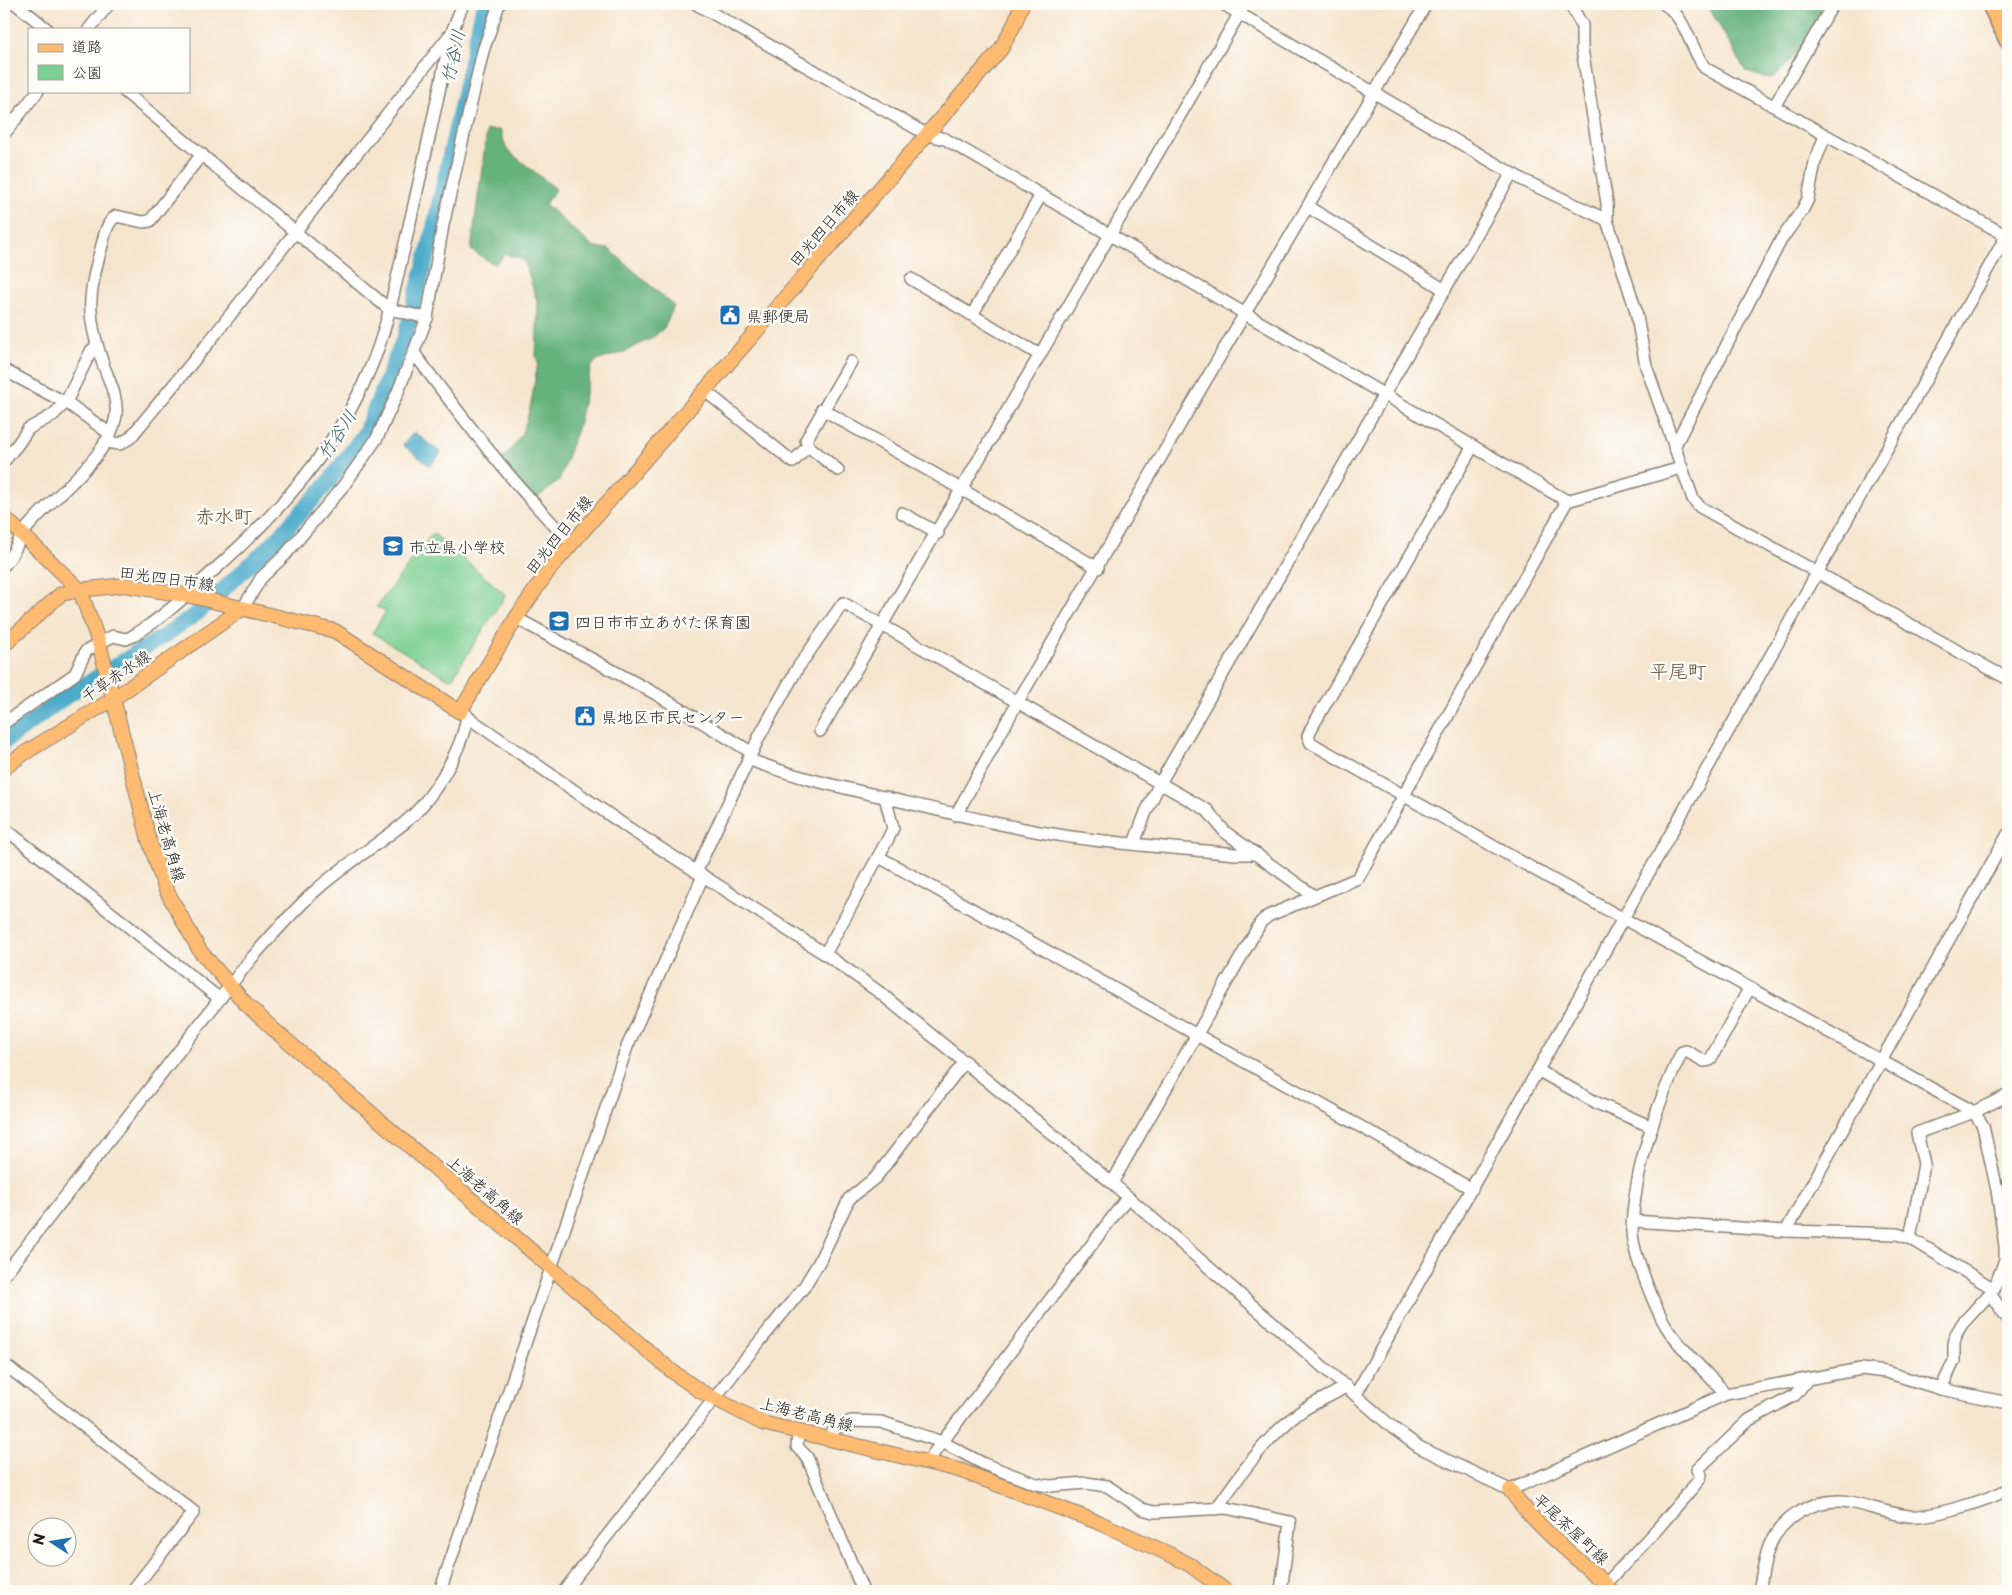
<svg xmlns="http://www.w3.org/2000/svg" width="2012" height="1595" font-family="'Playpen Sans','Klee One',sans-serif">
	<rect width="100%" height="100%" fill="#fdfcf7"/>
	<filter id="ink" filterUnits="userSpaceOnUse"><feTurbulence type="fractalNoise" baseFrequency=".02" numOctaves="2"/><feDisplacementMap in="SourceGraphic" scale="10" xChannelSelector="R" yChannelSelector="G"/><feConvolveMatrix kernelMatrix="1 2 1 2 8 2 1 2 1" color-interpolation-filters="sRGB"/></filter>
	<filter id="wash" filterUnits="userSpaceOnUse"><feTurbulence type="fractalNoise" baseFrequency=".0096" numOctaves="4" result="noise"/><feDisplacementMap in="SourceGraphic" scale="20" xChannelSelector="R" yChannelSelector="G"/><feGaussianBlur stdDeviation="1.12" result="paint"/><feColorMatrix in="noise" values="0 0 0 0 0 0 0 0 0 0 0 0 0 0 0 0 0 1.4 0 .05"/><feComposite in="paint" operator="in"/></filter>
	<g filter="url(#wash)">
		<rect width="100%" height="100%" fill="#f6e5ce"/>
		<path fill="#7ccf92" stroke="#4c7657" d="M433 533 506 595 451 680 372 633 386 611 376 607Z"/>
		<g fill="#65b27c" stroke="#40674c">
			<path d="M1707 4H1822C1812 31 1795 63 1770 79L1746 72Z"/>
			<path d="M487 130H500L507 150 556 189 545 204 593 247 609 249 674 306 664 328 652 338 624 352 596 361 591 367 578 426 559 481 533 501 501 458C531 437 531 396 538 363L536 356 538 304 525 263 520 258 505 254 495 265 471 250Z"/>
		</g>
		<path fill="#4babca" stroke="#346473" d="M414 432 441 453 430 466 403 445Z"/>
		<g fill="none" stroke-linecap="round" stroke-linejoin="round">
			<path stroke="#4babca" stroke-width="16" d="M4 742 68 695 167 634 200 611 275 541 328 483 365 433 405 336 430 245 484 4"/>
		</g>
	</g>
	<g filter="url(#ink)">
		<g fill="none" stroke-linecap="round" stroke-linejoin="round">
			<g stroke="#898075" stroke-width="14">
				<g id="minor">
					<path d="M16 4 47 29"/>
					<path d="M696 4 928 135 945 139 1567 501"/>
					<path d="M1223 4 1523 180 1607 220"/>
					<path d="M1570 4 1582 25V49L1607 203V220L1636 311 1646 366 1693 499 1700 507 2008 679"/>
					<path d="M1664 4C1686 17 1690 48 1705 68L2007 236"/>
					<path d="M89 29 109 4"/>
					<path d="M124 91 389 309 427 318"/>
					<path d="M1775 105 1833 4"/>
					<path d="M4 134 38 91"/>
					<path d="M1308 207 1445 290"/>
					<path d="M911 279 972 315"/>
					<path d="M414 353C463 419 513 484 571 543"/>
					<path d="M1040 355 972 315 1041 195"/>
					<path d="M4 370 66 403"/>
					<path d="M704 390 793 462 808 446 838 470"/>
					<path d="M66 402 109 433"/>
					<path d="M822 409 1098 568"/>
					<path d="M105 442 120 444 130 438 209 342 449 36"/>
					<path d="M808 446 806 440 851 362"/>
					<path d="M1473 446 1311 729 1308 736 1311 743 1546 876 1974 1112 1983 1126 1997 1190 2005 1246V1260L1994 1289 1962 1324 1956 1334 1954 1344V1361L1941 1389"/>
					<path d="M1674 447 1781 240 1803 209 1808 199 1815 162 1825 136"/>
					<path d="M4 461 18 444 28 429 53 415 66 402 91 351 97 346"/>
					<path d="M902 513 938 533"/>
					<path d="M4 565C14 556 16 544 23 533 48 499 110 459 116 415 118 398 109 380 103 364 87 317 87 297 101 249 104 238 106 223 116 216L143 222 150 221 202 154"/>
					<path d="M243 608 261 578 285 555 344 485 377 438 397 394 427 318 443 225 483 51 499 4"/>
					<path d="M516 618 656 694 751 752"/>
					<path d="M460 712 630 829 825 954 879 992 1112 1183 1393 1428 1419 1447 1510 1490 1726 1394 1861 1369 1886 1372 1941 1389 2008 1403"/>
					<path d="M4 723 75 674 86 651 113 636 126 639 131 637C165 617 193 589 222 563 282 509 339 444 370 369 386 332 394 291 403 252 420 180 436 107 451 34L463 4"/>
					<path d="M820 731 1245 4"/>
					<path d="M748 759C793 777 833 785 879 796 934 809 989 823 1046 833 1108 844 1172 847 1234 854H1257"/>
					<path d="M956 815 1017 703 1426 4"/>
					<path d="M4 828 220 999"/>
					<path d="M1134 843 1146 812 1160 783 1512 173"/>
					<path d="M879 857 1472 1189"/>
					<path d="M696 872 760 735 797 669 843 603 1207 810 1225 832 1314 896"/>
					<path d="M825 954 889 837 893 828 885 797"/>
					<path d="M1539 1071 1599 1104 1652 1127"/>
					<path d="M1112 1183 1261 922 1268 916 1358 878 1567 501 1681 468"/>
					<path d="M1633 1221 1786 1231 1897 1234 1910 1238 1994 1289"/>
					<path d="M1786 1231 2008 834"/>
					<path d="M1910 1238 1924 1164 1917 1133 1974 1112 2008 1095"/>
					<path d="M4 1275 250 960C271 936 292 912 315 891 343 866 374 847 403 824 431 802 463 750 467 715"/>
					<path d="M1990 1294 2008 1319"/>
					<path d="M4 1364 194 1512 132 1591"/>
					<path d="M1356 1394 2008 233"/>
					<path d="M1726 1394C1707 1373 1684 1353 1668 1329 1657 1313 1631 1249 1632 1230 1634 1171 1656 1105 1682 1052L1686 1051 1704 1061 1710 1060 1749 989"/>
					<path d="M798 1432 797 1447 807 1457 863 1591"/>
					<path d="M828 1438 836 1428 851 1421 881 1422 942 1442 984 1464 1036 1484 1050 1486 1086 1483 1107 1486 1142 1509 1154 1512 1226 1508 1290 1522 1281 1591"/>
					<path d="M927 1462 1127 1198"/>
					<path d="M1216 1509C1240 1475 1265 1438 1299 1413 1313 1402 1331 1397 1346 1386"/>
					<path d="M1606 1584 1658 1528 1699 1480 1701 1475 1697 1470 1749 1420 1795 1395 1806 1381"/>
					<path d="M440 1591 627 1047 703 876"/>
					<path d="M564 1591 738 1368 804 1287 819 1262 849 1199 876 1177 965 1061"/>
					<path d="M1759 1591C1762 1577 1764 1560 1769 1547 1782 1515 1817 1497 1850 1502 1869 1506 1889 1514 1909 1516 1931 1518 1989 1500 2008 1489"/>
				</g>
			</g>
			<g stroke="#898075" stroke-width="16">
				<g id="major">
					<path d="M4 517 80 590 99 643 149 840 165 888 200 951 246 1004 273 1029 641 1345 673 1372 700 1391 762 1423 959 1470 1100 1523 1169 1554 1190 1565 1226 1591"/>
					<path d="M4 645 61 594 80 590 125 585 196 597 335 631 460 712 516 618 549 570 1001 49 1014 25 1022 4"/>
					<path d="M4 768 23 754 113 699 243 608"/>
					<path d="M1510 1490C1537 1527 1571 1554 1606 1584L1611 1591"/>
				</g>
			</g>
			<g stroke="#898075" stroke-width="19">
				<g id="highway">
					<path d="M1990 4 2008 41"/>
					<path d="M2007 4 2008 7"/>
				</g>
			</g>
			<use href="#minor" stroke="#fff" stroke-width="11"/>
			<use href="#major" stroke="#ffbb71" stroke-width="14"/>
			<use href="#highway" stroke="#ffbb71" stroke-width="16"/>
		</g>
	</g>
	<defs>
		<g id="civic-square" transform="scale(1.125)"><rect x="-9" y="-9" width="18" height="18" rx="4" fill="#1f6fb2" stroke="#fdfcf7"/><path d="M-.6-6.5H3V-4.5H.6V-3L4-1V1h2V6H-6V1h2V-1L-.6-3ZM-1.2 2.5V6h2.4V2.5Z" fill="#fff"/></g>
		<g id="school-square" transform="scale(1.125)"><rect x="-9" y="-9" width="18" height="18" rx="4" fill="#1f6fb2" stroke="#fdfcf7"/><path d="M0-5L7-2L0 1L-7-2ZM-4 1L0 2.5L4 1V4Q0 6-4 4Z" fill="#fff"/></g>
	</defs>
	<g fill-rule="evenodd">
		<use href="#civic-square" x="730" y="315"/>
		<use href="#school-square" x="393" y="546"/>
		<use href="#school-square" x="559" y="621"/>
		<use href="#civic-square" x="585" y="716"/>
	</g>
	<g text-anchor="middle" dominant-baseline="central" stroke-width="5" stroke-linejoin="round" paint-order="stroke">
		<g font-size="16" fill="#1c1c1c" stroke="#fdfcf7">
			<text transform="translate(823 227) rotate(-49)">田光四日市線</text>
			<text transform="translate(558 534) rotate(-51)">田光四日市線</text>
			<text transform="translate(167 577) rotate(8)">田光四日市線</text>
			<text transform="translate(115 675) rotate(-34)">千草赤水線</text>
			<text transform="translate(168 835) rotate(74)">上海老高角線</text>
			<text transform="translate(486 1189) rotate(41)">上海老高角線</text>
			<text transform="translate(807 1413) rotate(14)">上海老高角線</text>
			<text transform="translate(1572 1528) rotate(43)">平尾茶屋町線</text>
		</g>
		<g font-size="16" fill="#1c1c1c" stroke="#fdfcf7" text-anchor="start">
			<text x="746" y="315">県郵便局</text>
			<text x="409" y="546">市立県小学校</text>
			<text x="575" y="621">四日市市立あがた保育園</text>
			<text x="601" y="716">県地区市民センター</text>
		</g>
		<g font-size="18" font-style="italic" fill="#315c6a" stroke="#fdfcf7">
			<text transform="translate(452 56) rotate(-77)">竹谷川</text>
			<text transform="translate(336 434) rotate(-57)">竹谷川</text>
		</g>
		<g font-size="19" fill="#604e35" stroke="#fdfcf7">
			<text x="224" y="515">赤水町</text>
			<text x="1678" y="670">平尾町</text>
		</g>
	</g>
	<rect width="2012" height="1595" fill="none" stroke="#fdfcf7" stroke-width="20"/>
	<rect x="28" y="28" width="162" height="65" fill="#fdfcf7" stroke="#a3a29f"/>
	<rect x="38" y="44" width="25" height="8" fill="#ffbb71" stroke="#a3a29f"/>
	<text x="72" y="52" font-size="15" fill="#1c1c1c">道路</text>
	<rect x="38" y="65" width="25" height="15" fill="#7ccf92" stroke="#a3a29f"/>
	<text x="72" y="78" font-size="15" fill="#1c1c1c">公園</text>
	<g transform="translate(52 1542) rotate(282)"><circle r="24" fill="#fdfcf7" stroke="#a3a29f"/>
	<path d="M0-4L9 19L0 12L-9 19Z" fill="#1f6fb2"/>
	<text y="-8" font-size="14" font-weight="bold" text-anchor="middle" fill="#1c1c1c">N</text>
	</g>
</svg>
